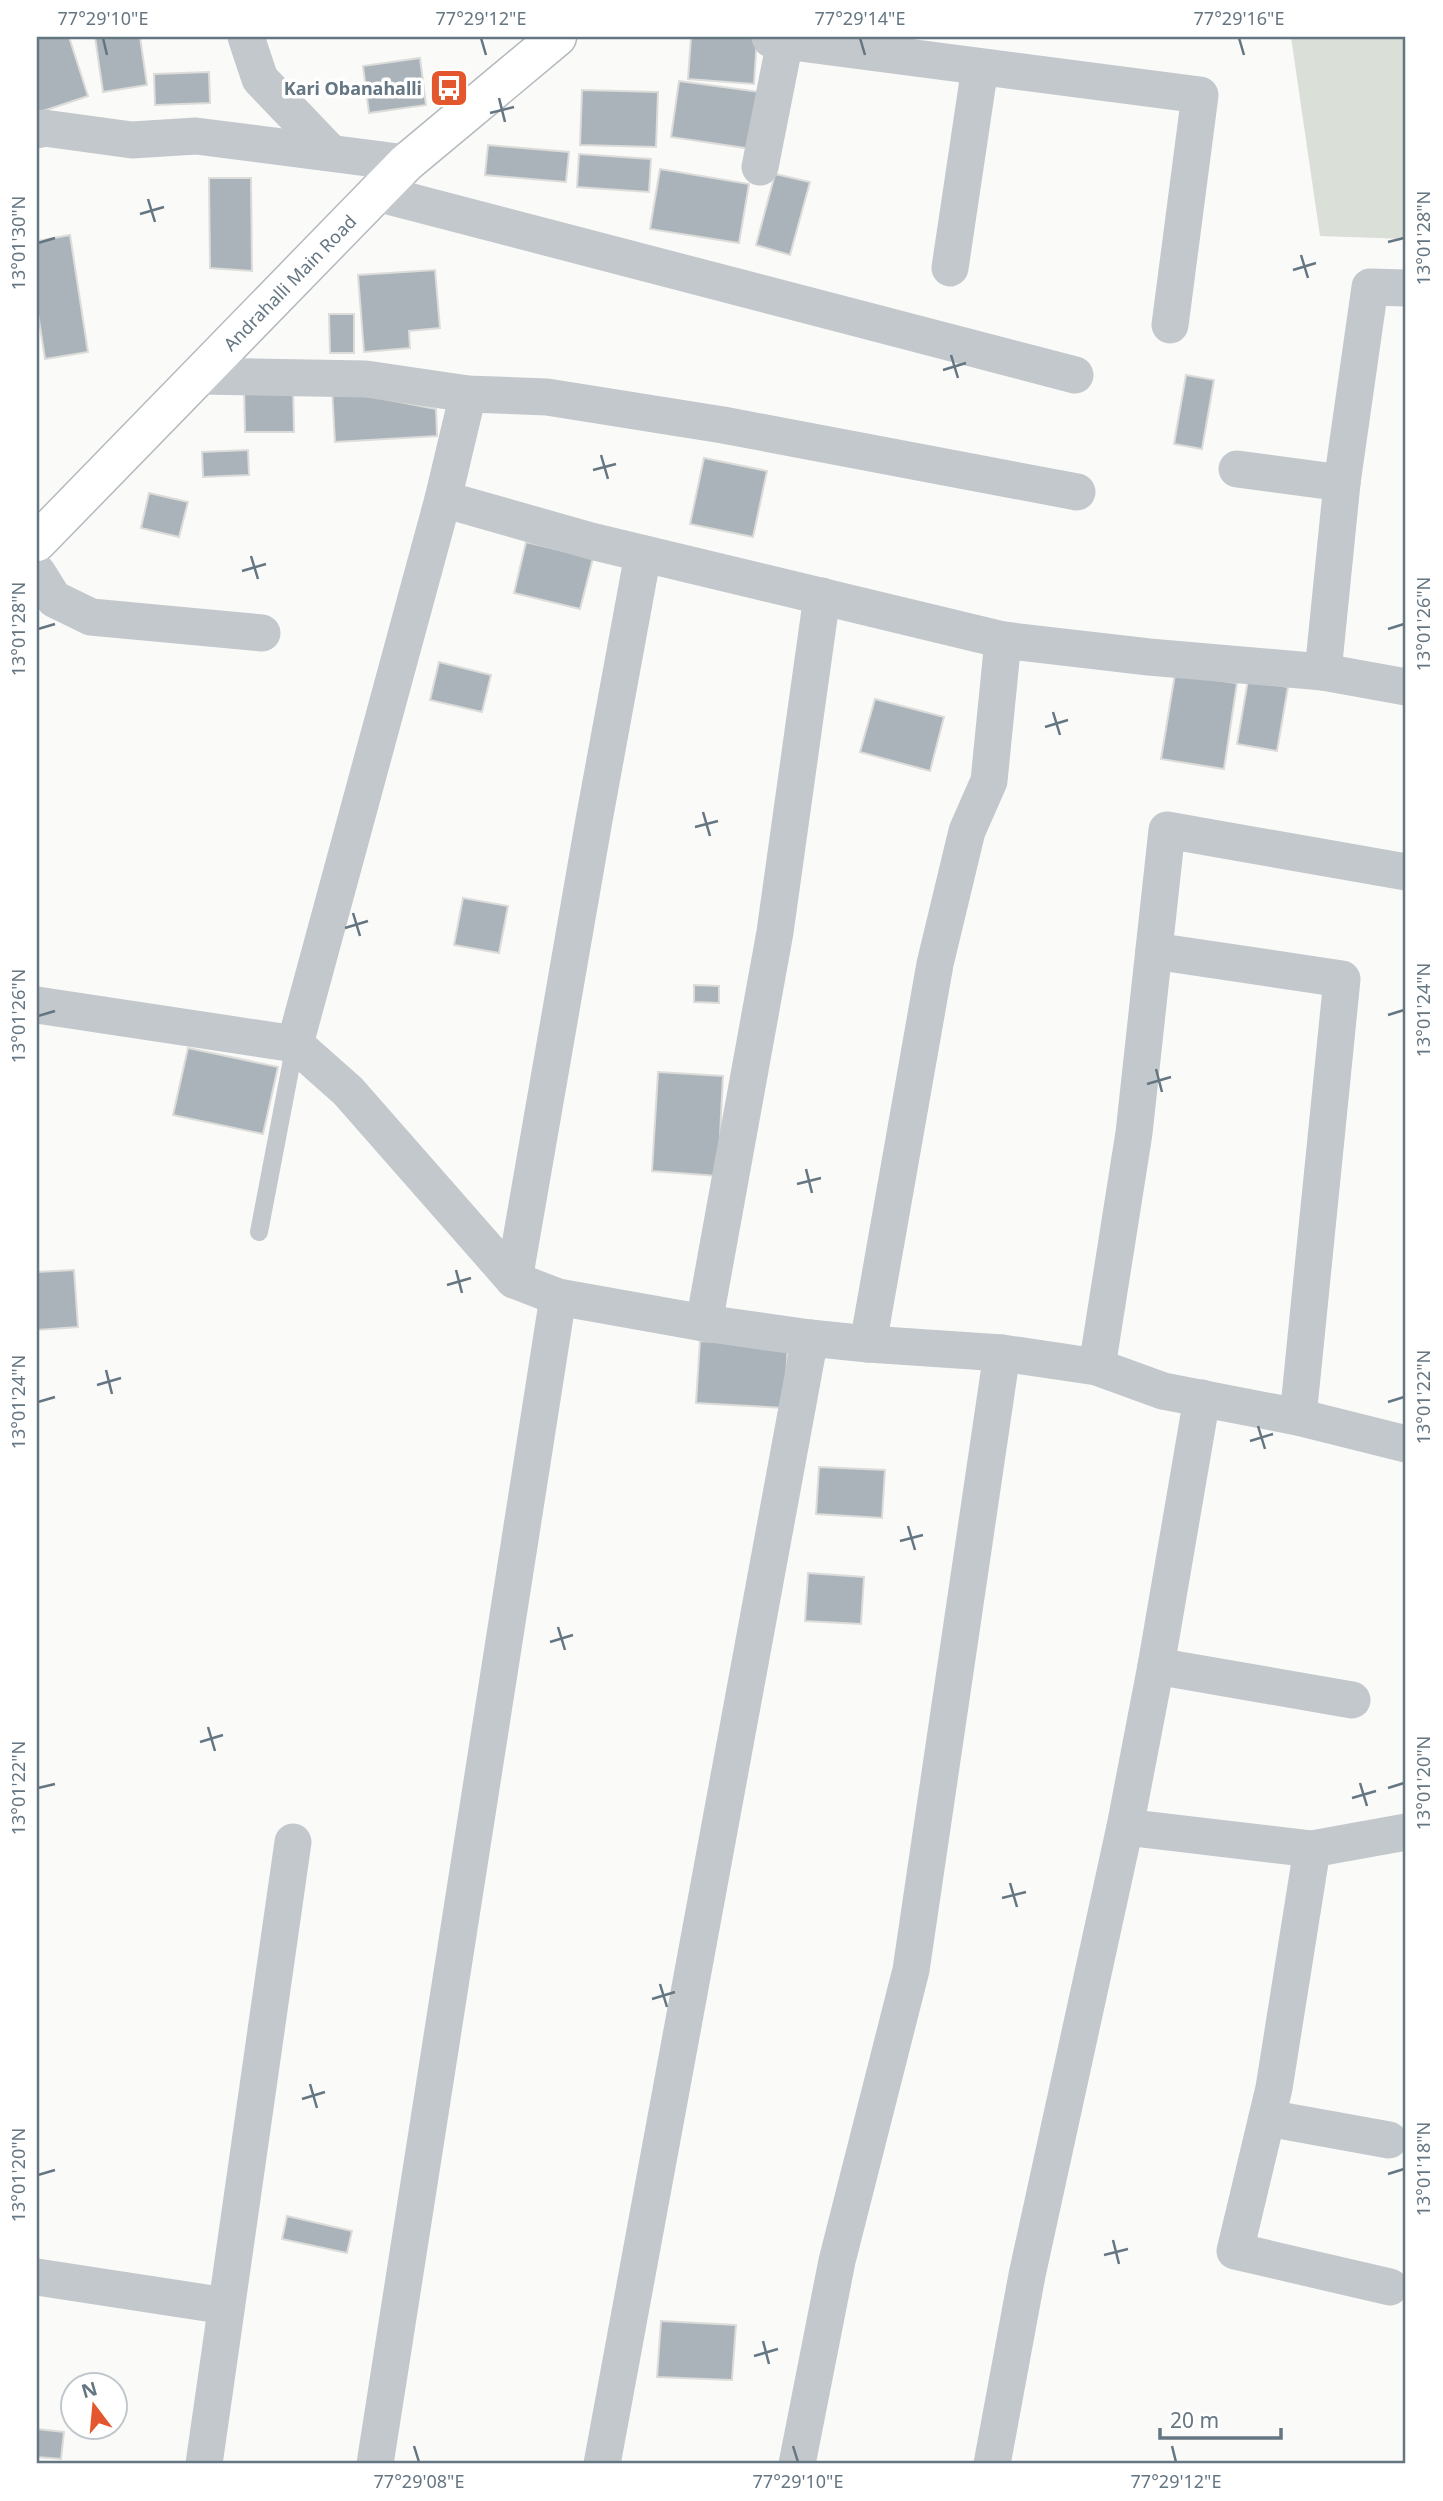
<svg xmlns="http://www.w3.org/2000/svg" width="1443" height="2501" font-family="'Noto Sans',sans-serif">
	<rect width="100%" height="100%" fill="#fafaf8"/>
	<path fill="#dadfd7" d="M1291 37H1406V239L1320 236Z"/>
	<g fill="#aab3b9" stroke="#dcdcda" stroke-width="2">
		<path d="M37 37H69L88 96 37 113Z"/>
		<path d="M95 37H140L147 85 103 92Z"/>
		<path d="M691 37H757L754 84 688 79Z"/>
		<path d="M420 58 426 105 369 113 363 66Z"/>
		<path d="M209 72 210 103 155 105 154 74Z"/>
		<path d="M679 81 760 92 752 149 671 137Z"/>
		<path d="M582 90 658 92 656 147 580 145Z"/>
		<path d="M488 145 569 152 566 182 485 175Z"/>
		<path d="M579 154 651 159 649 192 577 187Z"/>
		<path d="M660 169 749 184 739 243 650 229Z"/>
		<path d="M775 174 810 182 790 255 756 245Z"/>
		<path d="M209 178H251L252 271 210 268Z"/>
		<path d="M70 235 88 352 45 359 37 307V241Z"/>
		<path d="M435 270 440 328 409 331 410 348 364 352 358 275Z"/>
		<path d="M329 314H354V353H330Z"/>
		<path d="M1186 375 1214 380 1202 449 1174 444Z"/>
		<path d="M293 385 294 432H245L244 386Z"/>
		<path d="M332 389 436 409 437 436 335 442Z"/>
		<path d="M248 450 249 475 203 477 202 452Z"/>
		<path d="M704 458 767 471 753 537 690 524Z"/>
		<path d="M149 493 188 502 179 537 141 528Z"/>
		<path d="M526 542 593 558 580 609 514 593Z"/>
		<path d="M439 662 491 675 482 712 430 700Z"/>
		<path d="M1175 674 1237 683 1224 769 1161 759Z"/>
		<path d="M1248 680 1288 687 1277 751 1237 744Z"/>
		<path d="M875 699 944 717 930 771 860 752Z"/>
		<path d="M463 898 508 906 499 953 454 945Z"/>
		<path d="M694 985 719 986V1003L694 1002Z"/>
		<path d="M188 1048 278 1067 263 1134 173 1115Z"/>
		<path d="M658 1072 723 1076 718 1176 652 1171Z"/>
		<path d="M74 1270 78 1327 37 1330V1272Z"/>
		<path d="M700 1341 788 1346 784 1408 696 1403Z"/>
		<path d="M819 1467 885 1470 882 1518 816 1514Z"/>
		<path d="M808 1573 864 1577 861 1624 805 1621Z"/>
		<path d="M287 2216 352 2231 347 2253 282 2239Z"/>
		<path d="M661 2321 736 2325 732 2380 657 2377Z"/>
		<path d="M37 2429 64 2432 61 2459 37 2457Z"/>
	</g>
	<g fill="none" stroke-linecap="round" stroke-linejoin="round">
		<g stroke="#b3babf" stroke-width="41">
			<g id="secondary">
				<path id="s1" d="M37 542 406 163 557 37"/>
			</g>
		</g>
		<path stroke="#c3c8cc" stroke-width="18" d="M259 1232 295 1044"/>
		<g stroke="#c3c8cc" stroke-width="37">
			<path d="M246 37 260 79 329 151"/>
			<path d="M770 37 771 39 785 41 1200 95 1170 325"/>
			<path d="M37 130 44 128 132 140 196 136 406 163"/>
			<path d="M760 167 785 41"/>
			<path d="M377 193 1075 375"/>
			<path d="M950 268 980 67"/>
			<path d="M199 376 366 379 468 394 547 397 723 425 1077 492"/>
			<path d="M1237 469 1342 483"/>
			<path d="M443 499 591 541 1003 640 1149 657 1323 672 1406 687"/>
			<path d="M37 572 54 599 91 617 262 633"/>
			<path d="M1323 672 1342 483 1370 287 1406 288"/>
			<path d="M1154 951 1342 979 1298 1417"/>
			<path d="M37 1005 295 1044 348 1091 514 1280 558 1297 704 1323 810 1338 868 1344 1002 1353 1097 1367 1163 1391 1298 1417 1406 1444"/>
			<path d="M295 1044 443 499 468 394"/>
			<path d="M514 1280 594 820 643 554"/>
			<path d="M704 1323 775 932 822 596"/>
			<path d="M868 1344 935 964 967 831 989 781 1003 640"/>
			<path d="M1097 1367 1134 1133 1167 830 1406 872"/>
			<path d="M1156 1666 1352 1700"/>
			<path d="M1125 1827 1312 1849 1406 1832"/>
			<path d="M1312 1849 1274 2088 1235 2251 1390 2287"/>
			<path d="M1267 2118 1389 2140"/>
			<path d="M37 2277 226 2306"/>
			<path d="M204 2464 293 1842"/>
			<path d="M375 2464 558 1297"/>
			<path d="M602 2464 810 1338"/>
			<path d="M797 2464 837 2261 911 1970 1002 1353"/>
			<path d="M992 2464 1027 2275 1125 1827 1156 1666 1202 1398"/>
		</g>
		<use href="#secondary" stroke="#fff" stroke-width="38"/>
	</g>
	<path fill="none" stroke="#657683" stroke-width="2.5" d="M103 38 107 55M481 38 486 55M860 38 865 55M1239 38 1244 55M499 98 505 122M490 113 514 107M148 199 155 222M140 214 164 207M1388 242 1404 238M38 243 55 238M1301 255 1308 278M1293 270 1316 263M951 355 958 378M943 370 966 363M601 455 608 479M593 470 616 464M251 556 258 579M242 571 266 564M38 629 55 624M1388 629 1404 624M1053 712 1060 735M1045 727 1068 720M703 812 710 836M695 827 718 821M353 913 360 936M345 928 368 921M1388 1015 1404 1010M38 1016 55 1011M1156 1069 1162 1092M1147 1084 1171 1077M806 1169 812 1193M797 1184 821 1178M456 1270 462 1293M447 1285 471 1278M106 1370 112 1394M97 1385 121 1378M38 1402 55 1397M1388 1402 1404 1397M1258 1426 1265 1449M1250 1441 1273 1434M908 1526 915 1550M900 1541 923 1535M558 1627 565 1650M550 1642 573 1635M208 1727 215 1751M200 1742 223 1735M1360 1783 1367 1806M38 1788 55 1784M1388 1788 1404 1783M1352 1798 1376 1791M1010 1883 1017 1907M1002 1898 1026 1892M660 1984 667 2007M652 1999 675 1992M310 2084 317 2108M302 2099 325 2092M1388 2174 1404 2169M38 2175 55 2170M1113 2240 1119 2264M1104 2255 1128 2249M763 2341 769 2364M754 2356 778 2349M414 2446 419 2462M793 2446 798 2462M1172 2446 1176 2462"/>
	<defs>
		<g id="bus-square" transform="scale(2.0125)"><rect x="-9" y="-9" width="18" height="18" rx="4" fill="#e4572e" stroke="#fff"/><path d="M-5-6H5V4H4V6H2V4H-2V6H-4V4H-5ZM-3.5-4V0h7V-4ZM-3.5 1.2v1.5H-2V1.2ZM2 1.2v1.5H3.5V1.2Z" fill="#fff"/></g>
	</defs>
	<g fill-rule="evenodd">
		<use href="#bus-square" x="449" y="88"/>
	</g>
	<g text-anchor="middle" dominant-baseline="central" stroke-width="7" stroke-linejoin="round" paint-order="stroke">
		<g font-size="18" font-weight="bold" fill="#657683" stroke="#fff" text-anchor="end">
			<text x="422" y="88">Kari Obanahalli</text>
		</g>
		<g font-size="18" fill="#657683" stroke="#fff">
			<text stroke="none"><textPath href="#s1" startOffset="362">Andrahalli Main Road</textPath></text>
		</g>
	</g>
	<rect width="1443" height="2501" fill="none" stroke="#ffffff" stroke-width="77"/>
	<g transform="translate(94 2406) rotate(344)"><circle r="33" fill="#ffffff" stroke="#c1c8cd" stroke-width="2"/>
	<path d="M0-5L12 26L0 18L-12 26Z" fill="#e4572e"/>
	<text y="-10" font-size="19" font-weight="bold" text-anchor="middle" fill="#657683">N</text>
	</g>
	<path d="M1160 2428v10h121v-10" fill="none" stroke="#657683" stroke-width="3.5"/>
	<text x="1170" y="2428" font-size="21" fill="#657683" stroke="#ffffff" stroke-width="5" paint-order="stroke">20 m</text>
	<rect x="38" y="38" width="1366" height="2424" fill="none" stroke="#657683" stroke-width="2.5"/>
	<g font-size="18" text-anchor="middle" fill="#657683">
		<text x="103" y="25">77°29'10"E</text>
		<text x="481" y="25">77°29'12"E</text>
		<text x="860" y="25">77°29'14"E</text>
		<text x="1239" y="25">77°29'16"E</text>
		<text transform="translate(1424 238) rotate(-90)" y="6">13°01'28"N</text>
		<text transform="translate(19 243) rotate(-90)" y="6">13°01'30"N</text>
		<text transform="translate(1424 624) rotate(-90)" y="6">13°01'26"N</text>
		<text transform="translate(19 629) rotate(-90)" y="6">13°01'28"N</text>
		<text transform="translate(1424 1010) rotate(-90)" y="6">13°01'24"N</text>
		<text transform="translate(19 1016) rotate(-90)" y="6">13°01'26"N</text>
		<text transform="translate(1424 1397) rotate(-90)" y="6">13°01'22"N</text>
		<text transform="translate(19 1402) rotate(-90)" y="6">13°01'24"N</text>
		<text transform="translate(1424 1783) rotate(-90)" y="6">13°01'20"N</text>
		<text transform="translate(19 1788) rotate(-90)" y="6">13°01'22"N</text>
		<text transform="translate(1424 2169) rotate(-90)" y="6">13°01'18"N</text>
		<text transform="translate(19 2175) rotate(-90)" y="6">13°01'20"N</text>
		<text x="419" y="2488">77°29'08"E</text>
		<text x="798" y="2488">77°29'10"E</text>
		<text x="1176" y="2488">77°29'12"E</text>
	</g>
</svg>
